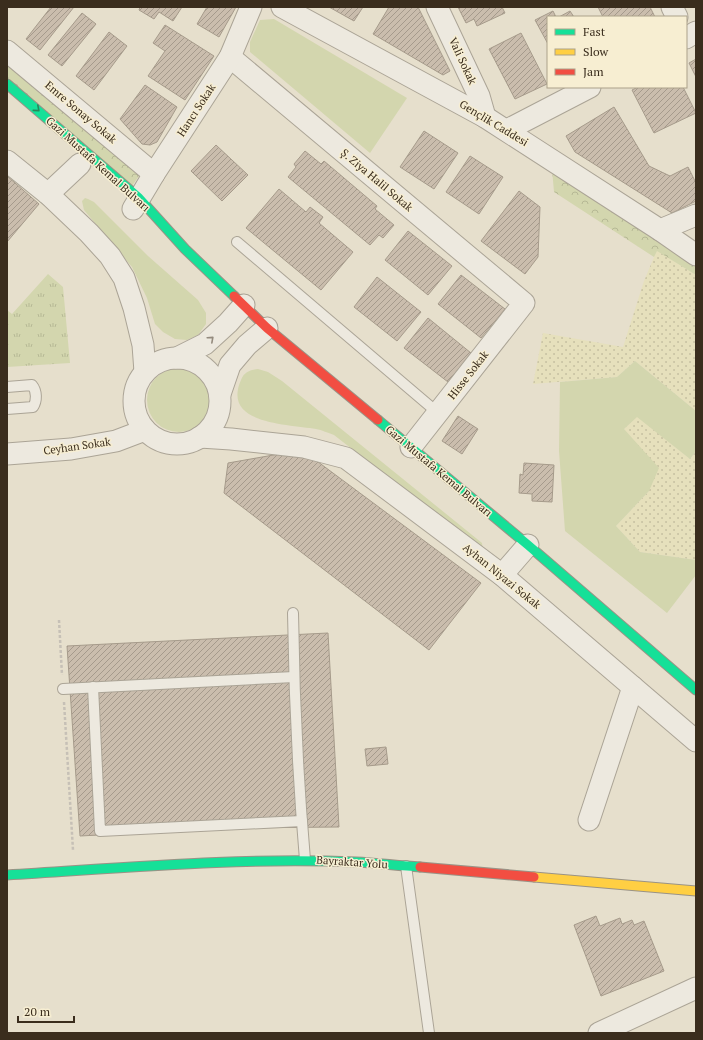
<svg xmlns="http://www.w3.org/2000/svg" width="703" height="1040" font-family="'PT Serif',serif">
	<defs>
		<pattern id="farmland-dots" width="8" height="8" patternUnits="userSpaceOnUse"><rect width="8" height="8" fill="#e6e0bc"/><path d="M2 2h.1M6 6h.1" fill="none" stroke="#c6c0a1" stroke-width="1.8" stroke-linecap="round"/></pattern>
		<pattern id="forest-crowns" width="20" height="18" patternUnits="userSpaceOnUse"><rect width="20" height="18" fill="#d3d6ae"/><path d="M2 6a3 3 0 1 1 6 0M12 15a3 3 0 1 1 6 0" fill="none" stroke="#b6b895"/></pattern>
		<pattern id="park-tufts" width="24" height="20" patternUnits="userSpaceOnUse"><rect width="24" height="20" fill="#d3d6ae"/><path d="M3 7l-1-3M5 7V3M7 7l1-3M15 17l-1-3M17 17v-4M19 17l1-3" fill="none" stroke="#b6b895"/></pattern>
		<pattern id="building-hatch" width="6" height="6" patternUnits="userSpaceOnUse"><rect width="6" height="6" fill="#cabdad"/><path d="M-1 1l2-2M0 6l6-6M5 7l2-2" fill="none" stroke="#a59a8c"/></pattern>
	</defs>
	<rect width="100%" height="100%" fill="#e6dfcc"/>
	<g fill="url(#farmland-dots)">
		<path d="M657 250 696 275V411L635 361 617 377 533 384 543 333 623 347 644 281Z"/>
		<path d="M637 416 690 459 696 451V560L640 552 616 526 649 491 624 429Z"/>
	</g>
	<g fill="#d3d6ae">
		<path d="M274 19 407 98 370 153 250 52V42L260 20Z"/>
		<path d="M85 198 88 199 94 202 148 256 198 300 206 313V324L198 335 187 340 175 339 163 332 155 324 147 298 132 267 84 210 82 201Z"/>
		<path d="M635 361 696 411V451L690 459 637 417 624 429 659 468 649 491 616 526 640 552 696 560V575L667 613 565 531 559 451 560 382 617 377Z"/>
		<circle cx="179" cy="400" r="32"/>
		<path d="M258 369 268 372 282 381 482 543 483 551 334 435C328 433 322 430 316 429 290 424 221 425 241 380 244 372 250 370 258 369Z"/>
	</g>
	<g fill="url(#forest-crowns)">
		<path d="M7 59 141 173 132 186 7 78Z"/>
		<path d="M552 169 696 266V275L657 251 654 257 554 192Z"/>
	</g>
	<path fill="url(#park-tufts)" d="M48 274 63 287 70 363 7 367V310L12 314Z"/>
	<g fill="url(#building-hatch)" stroke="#a69b8b">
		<path d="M51 7H74L40 50 26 39Z"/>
		<path d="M140 7H182L173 21 159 12 154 19 139 10Z"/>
		<path d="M207 7H236L219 37 197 24Z"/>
		<path d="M329 7H363L354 21Z"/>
		<path d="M389 7H418L450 71 443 75 373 34Z"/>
		<path d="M458 7H502L505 13 477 26 474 19 466 23Z"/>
		<path d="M598 7H650L655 17H603Z"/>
		<path d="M553 11 556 17H548V44L535 20Z"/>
		<path d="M570 11 574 17H559Z"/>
		<path d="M82 13 96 24 62 66 48 55Z"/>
		<path d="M165 25 214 56 185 100 148 76 165 51 153 43Z"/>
		<path d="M109 32 127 46 94 90 76 76Z"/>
		<path d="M521 33 547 84 515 99 489 49Z"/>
		<path d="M696 59V77L689 63Z"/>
		<path d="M145 85 177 107 157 142 150 145 142 144 120 119Z"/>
		<path d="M638 87H683L696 113 654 133 632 90Z"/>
		<path d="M614 107 649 166 670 176 688 167 696 183V201L672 213 575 152 566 136Z"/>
		<path d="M424 131 458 153 434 189 400 167Z"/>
		<path d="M216 145 248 175 222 201 191 171Z"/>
		<path d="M305 151 321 164 324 161 377 206 375 209 394 225 383 238 379 235 370 245 288 177 296 167 294 164Z"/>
		<path d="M470 156 503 177 479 214 446 192Z"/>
		<path d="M7 176 39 204 7 242Z"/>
		<path d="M279 189 306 212 310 207 323 217 319 223 353 252 321 290 246 228Z"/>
		<path d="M519 191 540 207 538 257 525 274 481 241Z"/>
		<path d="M408 231 452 266 428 295 385 260Z"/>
		<path d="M461 275 505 309 481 338 438 304Z"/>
		<path d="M377 277 421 312 397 341 354 307Z"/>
		<path d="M428 318 471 353 448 382 404 348Z"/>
		<path d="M458 416 478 429 462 454 442 441Z"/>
		<path d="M302 450 481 583 429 650 224 493 228 463Z"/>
		<path d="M524 463 554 465 552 502 532 501V494L519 493 520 474 523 475Z"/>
		<path d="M328 633 339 827 233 828 80 836 67 646Z"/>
		<path d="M386 747 388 764 367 766 365 749Z"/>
		<path d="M596 916 600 926 620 918 622 924 632 920 634 925 644 921 664 971 601 996 574 925Z"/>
	</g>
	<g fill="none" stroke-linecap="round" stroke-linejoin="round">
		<g stroke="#aba496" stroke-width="12">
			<g id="lane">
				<path d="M237 242 438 413"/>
				<path d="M7 387 32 385C37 391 37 401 33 407L7 409"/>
				<path d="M293 613C294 695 298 778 305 860"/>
				<path d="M93 687 100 831 302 821"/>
				<path d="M63 689 294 677"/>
				<path d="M406 866 429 1033"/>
			</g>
		</g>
		<g stroke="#aba496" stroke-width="23">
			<g id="street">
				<path d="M282 7 485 117 660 230 696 255"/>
				<path d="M437 7 479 96 485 117"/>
				<path d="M672 7 677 17"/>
				<path d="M686 38 696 32"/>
				<path d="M7 51 154 174"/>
				<path d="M230 57 524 303 411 447"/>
				<path d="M507 130 590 87"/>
				<path d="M7 161 48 194 89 233 110 256 124 278 134 308 143 345 145 372"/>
				<path d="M48 194 80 164"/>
				<path d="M133 209 154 174 230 57 251 7"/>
				<path d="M660 230 696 215"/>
				<circle cx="177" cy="401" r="43"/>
				<path d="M177 358 205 344 228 323 244 305"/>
				<path d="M220 394 230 365 247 345 267 328"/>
				<path d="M200 437 231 439 304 447 346 458 502 575 696 741"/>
				<path d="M7 454 71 449 116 441 145 430"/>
				<path d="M502 575 528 545"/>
				<path d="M589 820 633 687"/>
				<path d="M599 1033 696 988"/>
			</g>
		</g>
		<g stroke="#9a9386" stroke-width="11">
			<g id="fast">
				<path d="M7 84 139 198 185 249 234 296"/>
				<path d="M378 420 528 545 696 690"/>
				<path d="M7 875C123 868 240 857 356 862 378 863 399 866 420 867"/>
			</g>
		</g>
		<g stroke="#9a9386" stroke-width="11">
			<path id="slow" d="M534 877 696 891"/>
		</g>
		<g stroke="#9a9386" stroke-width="11">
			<g id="jam">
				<path d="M234 296 267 328 378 420"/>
				<path d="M420 867 534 877"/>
			</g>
		</g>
		<g stroke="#c6c0b6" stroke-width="2.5" stroke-dasharray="3 2" stroke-linecap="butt">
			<path d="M59 620 62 675"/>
			<path d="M64 702 73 850"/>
		</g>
		<use href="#lane" stroke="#ede9df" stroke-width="10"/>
		<use href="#street" stroke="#ede9df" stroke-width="21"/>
		<use href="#fast" stroke="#16e098" stroke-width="9"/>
		<use href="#slow" stroke="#ffcf43" stroke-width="9"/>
		<use href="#jam" stroke="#f24e42" stroke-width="9"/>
	</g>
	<defs><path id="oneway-chevron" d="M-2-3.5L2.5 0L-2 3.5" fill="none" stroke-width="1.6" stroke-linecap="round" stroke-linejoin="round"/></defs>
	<use stroke="#28865a" href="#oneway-chevron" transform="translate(37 109) rotate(41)"/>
	<use stroke="#948b7e" href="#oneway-chevron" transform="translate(211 339) rotate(-42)"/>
	<g text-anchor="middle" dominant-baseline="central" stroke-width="3" stroke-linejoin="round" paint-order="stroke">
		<g font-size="11" fill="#3a2d1d" stroke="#f7eed2">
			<text transform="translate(463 61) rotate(65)">Vali Sokak</text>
			<text transform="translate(196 110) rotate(-57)">Hancı Sokak</text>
			<text transform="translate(81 112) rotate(40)">Emre Sonay Sokak</text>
			<text transform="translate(494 123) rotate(31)">Gençlik Caddesi</text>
			<text transform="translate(98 164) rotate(42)">Gazi Mustafa Kemal Bulvarı</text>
			<text transform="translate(377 180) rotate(40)">Ş. Ziya Halil Sokak</text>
			<text transform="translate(468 375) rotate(-52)">Hisse Sokak</text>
			<text transform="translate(77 446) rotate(-8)">Ceyhan Sokak</text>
			<text transform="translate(439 471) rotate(40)">Gazi Mustafa Kemal Bulvarı</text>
			<text transform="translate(502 576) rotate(39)">Ayhan Niyazi Sokak</text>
			<text transform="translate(352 862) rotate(4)">Bayraktar Yolu</text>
		</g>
	</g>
	<rect width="703" height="1040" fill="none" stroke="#3a2d1d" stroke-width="16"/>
	<rect x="547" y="16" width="140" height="72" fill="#f7eed2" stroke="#aba18a"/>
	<rect x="555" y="29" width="20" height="6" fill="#16e098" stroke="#aba18a"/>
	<text x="583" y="36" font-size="12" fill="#3a2d1d">Fast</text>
	<rect x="555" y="49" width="20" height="6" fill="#ffcf43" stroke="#aba18a"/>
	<text x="583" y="56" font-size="12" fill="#3a2d1d">Slow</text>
	<rect x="555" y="69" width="20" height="6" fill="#f24e42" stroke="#aba18a"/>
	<text x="583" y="76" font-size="12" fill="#3a2d1d">Jam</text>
	<path d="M18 1016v6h56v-6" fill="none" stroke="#3a2d1d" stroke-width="2"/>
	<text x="24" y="1016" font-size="12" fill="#3a2d1d" stroke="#f7eed2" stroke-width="3" paint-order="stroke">20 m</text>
</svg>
